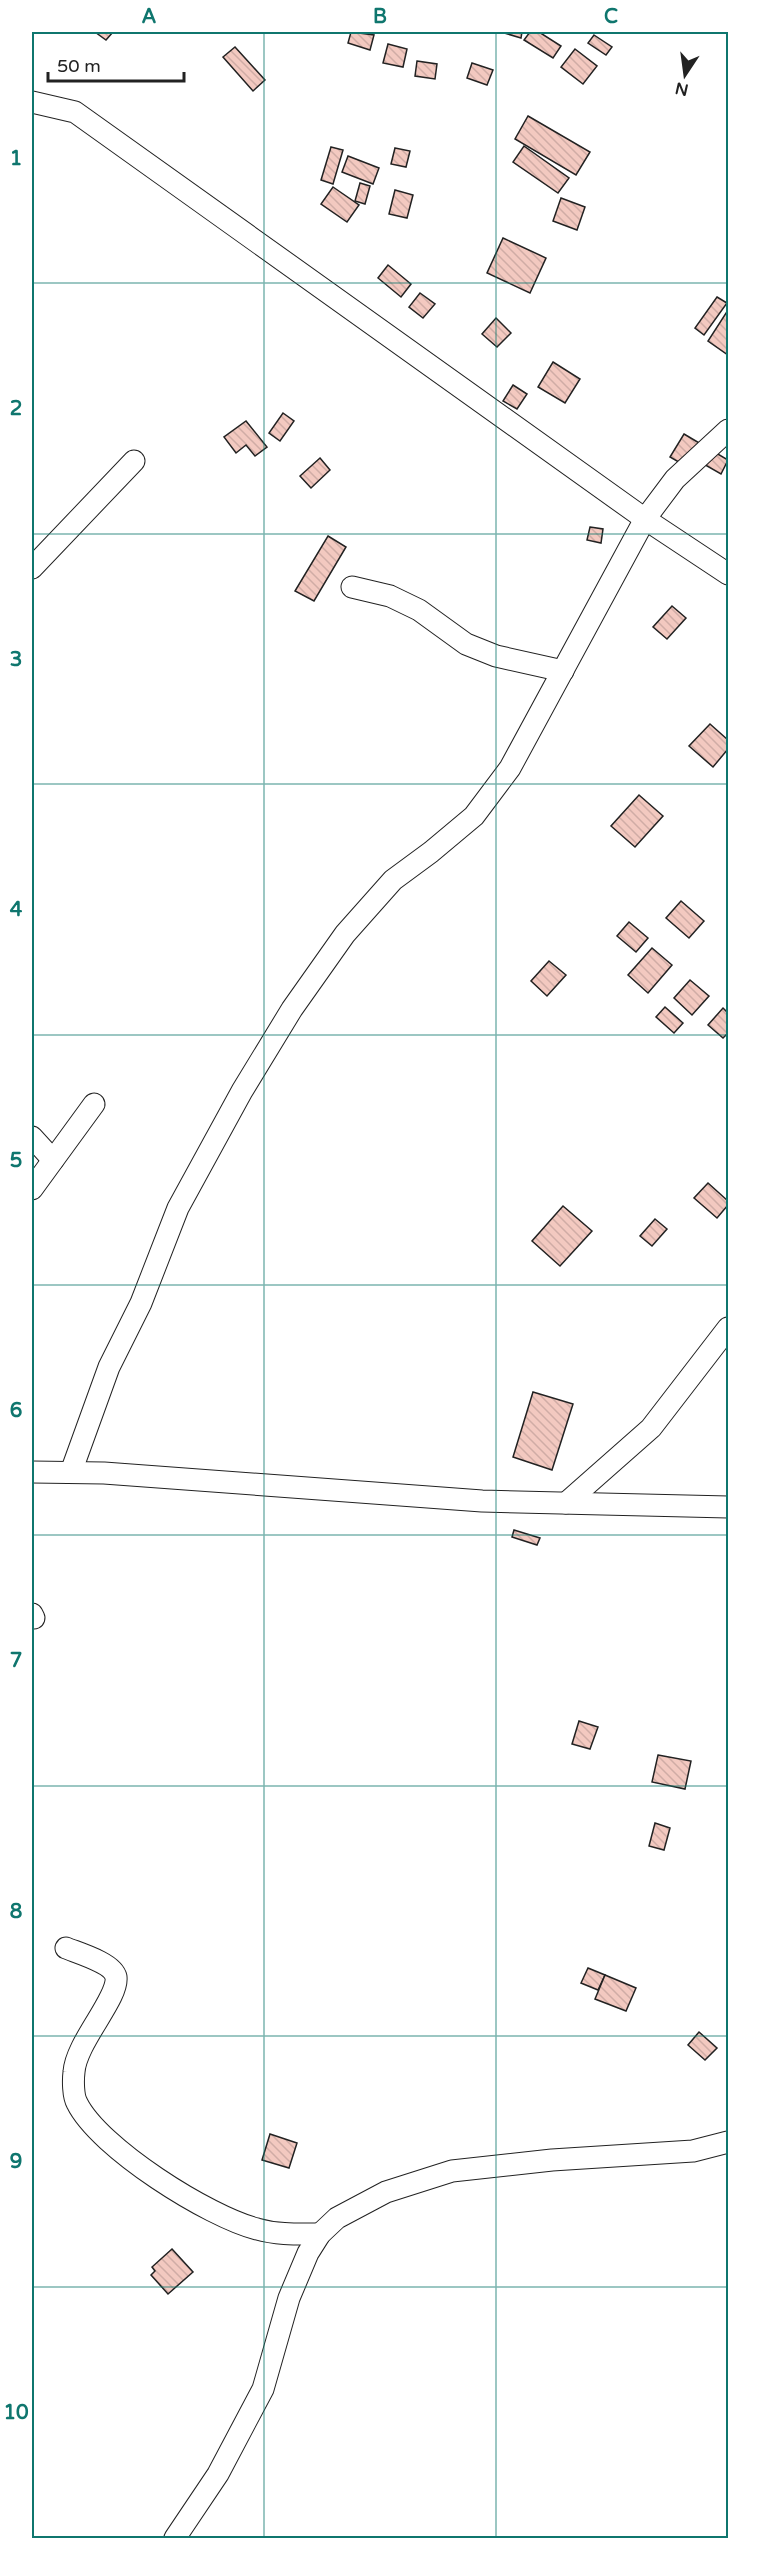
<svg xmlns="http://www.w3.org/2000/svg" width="760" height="2570" font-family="'Varela Round',sans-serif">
	<defs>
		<pattern id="building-back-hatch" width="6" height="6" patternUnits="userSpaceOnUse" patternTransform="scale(1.5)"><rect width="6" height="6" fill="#f3c9c0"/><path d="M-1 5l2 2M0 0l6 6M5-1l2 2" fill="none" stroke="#d0aca5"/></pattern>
	</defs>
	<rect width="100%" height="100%" fill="#fff"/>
	<g fill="url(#building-back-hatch)" stroke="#222" stroke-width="1.5">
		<path d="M95 32H113L106 40Z"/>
		<path d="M351 32 374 35 370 50 348 43Z"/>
		<path d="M501 32H522L521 38Z"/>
		<path d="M530 32H539L561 46 553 58 524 40Z"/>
		<path d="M594 35 612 47 606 55 588 43Z"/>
		<path d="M388 44 407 49 403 67 383 63Z"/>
		<path d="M235 47 265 80 253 91 223 57Z"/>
		<path d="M575 49 597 66 583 84 561 67Z"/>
		<path d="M417 61 437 64 435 79 415 76Z"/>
		<path d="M472 63 493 70 487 85 467 78Z"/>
		<path d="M528 116 590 152 576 175 515 139Z"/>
		<path d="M524 146 569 178 558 193 513 162Z"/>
		<path d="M331 147 343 150 333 184 321 180Z"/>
		<path d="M395 148 410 151 406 167 391 164Z"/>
		<path d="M348 156 379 168 373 184 342 172Z"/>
		<path d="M360 183 370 186 365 204 355 201Z"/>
		<path d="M333 187 359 205 347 222 321 204Z"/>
		<path d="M395 190 413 195 407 218 389 214Z"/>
		<path d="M561 198 585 207 577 230 553 221Z"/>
		<path d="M503 238 546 258 530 293 487 273Z"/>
		<path d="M388 265 411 284 401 297 378 278Z"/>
		<path d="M420 293 435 304 423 318 409 307Z"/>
		<path d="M717 297 727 303 704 335 695 328Z"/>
		<path d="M728 310V355L708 341Z"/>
		<path d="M496 318 511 333 497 347 482 334Z"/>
		<path d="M553 362 580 379 565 403 538 387Z"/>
		<path d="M513 385 527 394 517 409 503 401Z"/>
		<path d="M283 413 294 421 280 441 269 433Z"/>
		<path d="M246 421 267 447 255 456 246 445 236 453 224 437Z"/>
		<path d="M684 434 728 460 721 474 695 459 689 468 670 457Z"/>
		<path d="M320 458 330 470 311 488 300 476Z"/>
		<path d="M590 527 603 529 601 543 587 540Z"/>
		<path d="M328 536 346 547 314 601 295 591Z"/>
		<path d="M672 606 686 618 667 639 653 627Z"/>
		<path d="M710 724 728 740V749L713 767 689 746Z"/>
		<path d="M639 795 663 816 635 847 611 826Z"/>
		<path d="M681 901 704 921 689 938 666 918Z"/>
		<path d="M629 922 648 938 636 952 617 936Z"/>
		<path d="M652 948 672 965 648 993 628 975Z"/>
		<path d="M549 961 566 975 547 996 531 981Z"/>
		<path d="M690 980 709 996 692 1015 674 998Z"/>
		<path d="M665 1007 683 1023 674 1033 656 1017Z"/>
		<path d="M723 1008 728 1013V1033L723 1038 708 1025Z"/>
		<path d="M708 1183 728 1201V1205L717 1218 694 1198Z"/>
		<path d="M563 1206 592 1231 560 1266 532 1241Z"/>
		<path d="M655 1219 667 1229 652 1246 640 1236Z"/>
		<path d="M533 1392 573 1404 552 1470 513 1457Z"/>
		<path d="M514 1530 540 1538 537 1545 512 1537Z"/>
		<path d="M579 1721 598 1727 590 1749 572 1744Z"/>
		<path d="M658 1755 691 1761 685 1789 652 1782Z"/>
		<path d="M655 1823 670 1828 664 1850 649 1846Z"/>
		<path d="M588 1968 605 1975 598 1990 581 1983Z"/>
		<path d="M605 1975 636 1988 626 2011 595 1999Z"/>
		<path d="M699 2032 717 2048 705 2060 688 2045Z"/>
		<path d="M270 2134 297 2143 289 2168 262 2160Z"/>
		<path d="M172 2249 193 2272 168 2294 151 2275 155 2271 152 2267Z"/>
	</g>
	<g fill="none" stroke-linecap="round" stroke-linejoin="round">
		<g stroke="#222" stroke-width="23">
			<g id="minor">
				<path d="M32 102 75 112 645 519 728 574"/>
				<path d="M32 568 134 461"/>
				<path d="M352 587 390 596 419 610 466 644 496 656 563 671"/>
				<path d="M32 1137 53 1160"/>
				<path d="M32 1189 94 1104"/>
				<path d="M32 1472 104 1473 482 1501 728 1507"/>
				<path d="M71 1472 109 1367 141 1303 178 1208 242 1091 292 1009 345 934 393 880 431 852 474 816 510 768 645 519 675 479 728 430"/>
				<path d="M566 1503 651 1428 728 1328"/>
				<path d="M32 1614 34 1618"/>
				<path d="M66 1948C78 1953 113 1963 116 1977 119 1998 76 2042 74 2072 73 2080 73 2096 77 2103 99 2148 209 2217 257 2229 278 2235 298 2234 320 2234"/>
				<path d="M175 2538 218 2474 263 2389 289 2298 308 2253 320 2234 337 2218 386 2192 452 2171 552 2160 693 2151 728 2142"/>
			</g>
		</g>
		<use href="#minor" stroke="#fff" stroke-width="21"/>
	</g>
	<path fill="none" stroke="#0f766e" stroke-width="1.5" stroke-opacity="0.55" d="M264 32V2538M496 32V2538M32 283H728M32 534H728M32 784H728M32 1035H728M32 1285H728M32 1535H728M32 1786H728M32 2036H728M32 2287H728"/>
	<rect width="760" height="2570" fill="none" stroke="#ffffff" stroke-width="66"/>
	<g transform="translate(685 75) rotate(193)" stroke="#ffffff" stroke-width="4.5" paint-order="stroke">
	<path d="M0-4.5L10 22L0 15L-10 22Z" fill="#222222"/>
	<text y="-9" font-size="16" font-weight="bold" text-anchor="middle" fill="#222222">N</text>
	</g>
	<path d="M48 72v9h136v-9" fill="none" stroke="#222222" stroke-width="3"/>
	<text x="57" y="72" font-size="18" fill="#222222" stroke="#ffffff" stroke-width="4.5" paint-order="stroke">50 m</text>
	<rect x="33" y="33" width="694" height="2504" fill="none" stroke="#0f766e" stroke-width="2"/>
	<g font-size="20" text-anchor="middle" font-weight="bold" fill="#0f766e">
		<text x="149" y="23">A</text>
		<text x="380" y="23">B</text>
		<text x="611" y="23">C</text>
		<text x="16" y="165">1</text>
		<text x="16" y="415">2</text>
		<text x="16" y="666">3</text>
		<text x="16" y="916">4</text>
		<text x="16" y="1167">5</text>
		<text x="16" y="1417">6</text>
		<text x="16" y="1667">7</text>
		<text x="16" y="1918">8</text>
		<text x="16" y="2168">9</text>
		<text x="16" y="2419">10</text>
	</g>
</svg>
